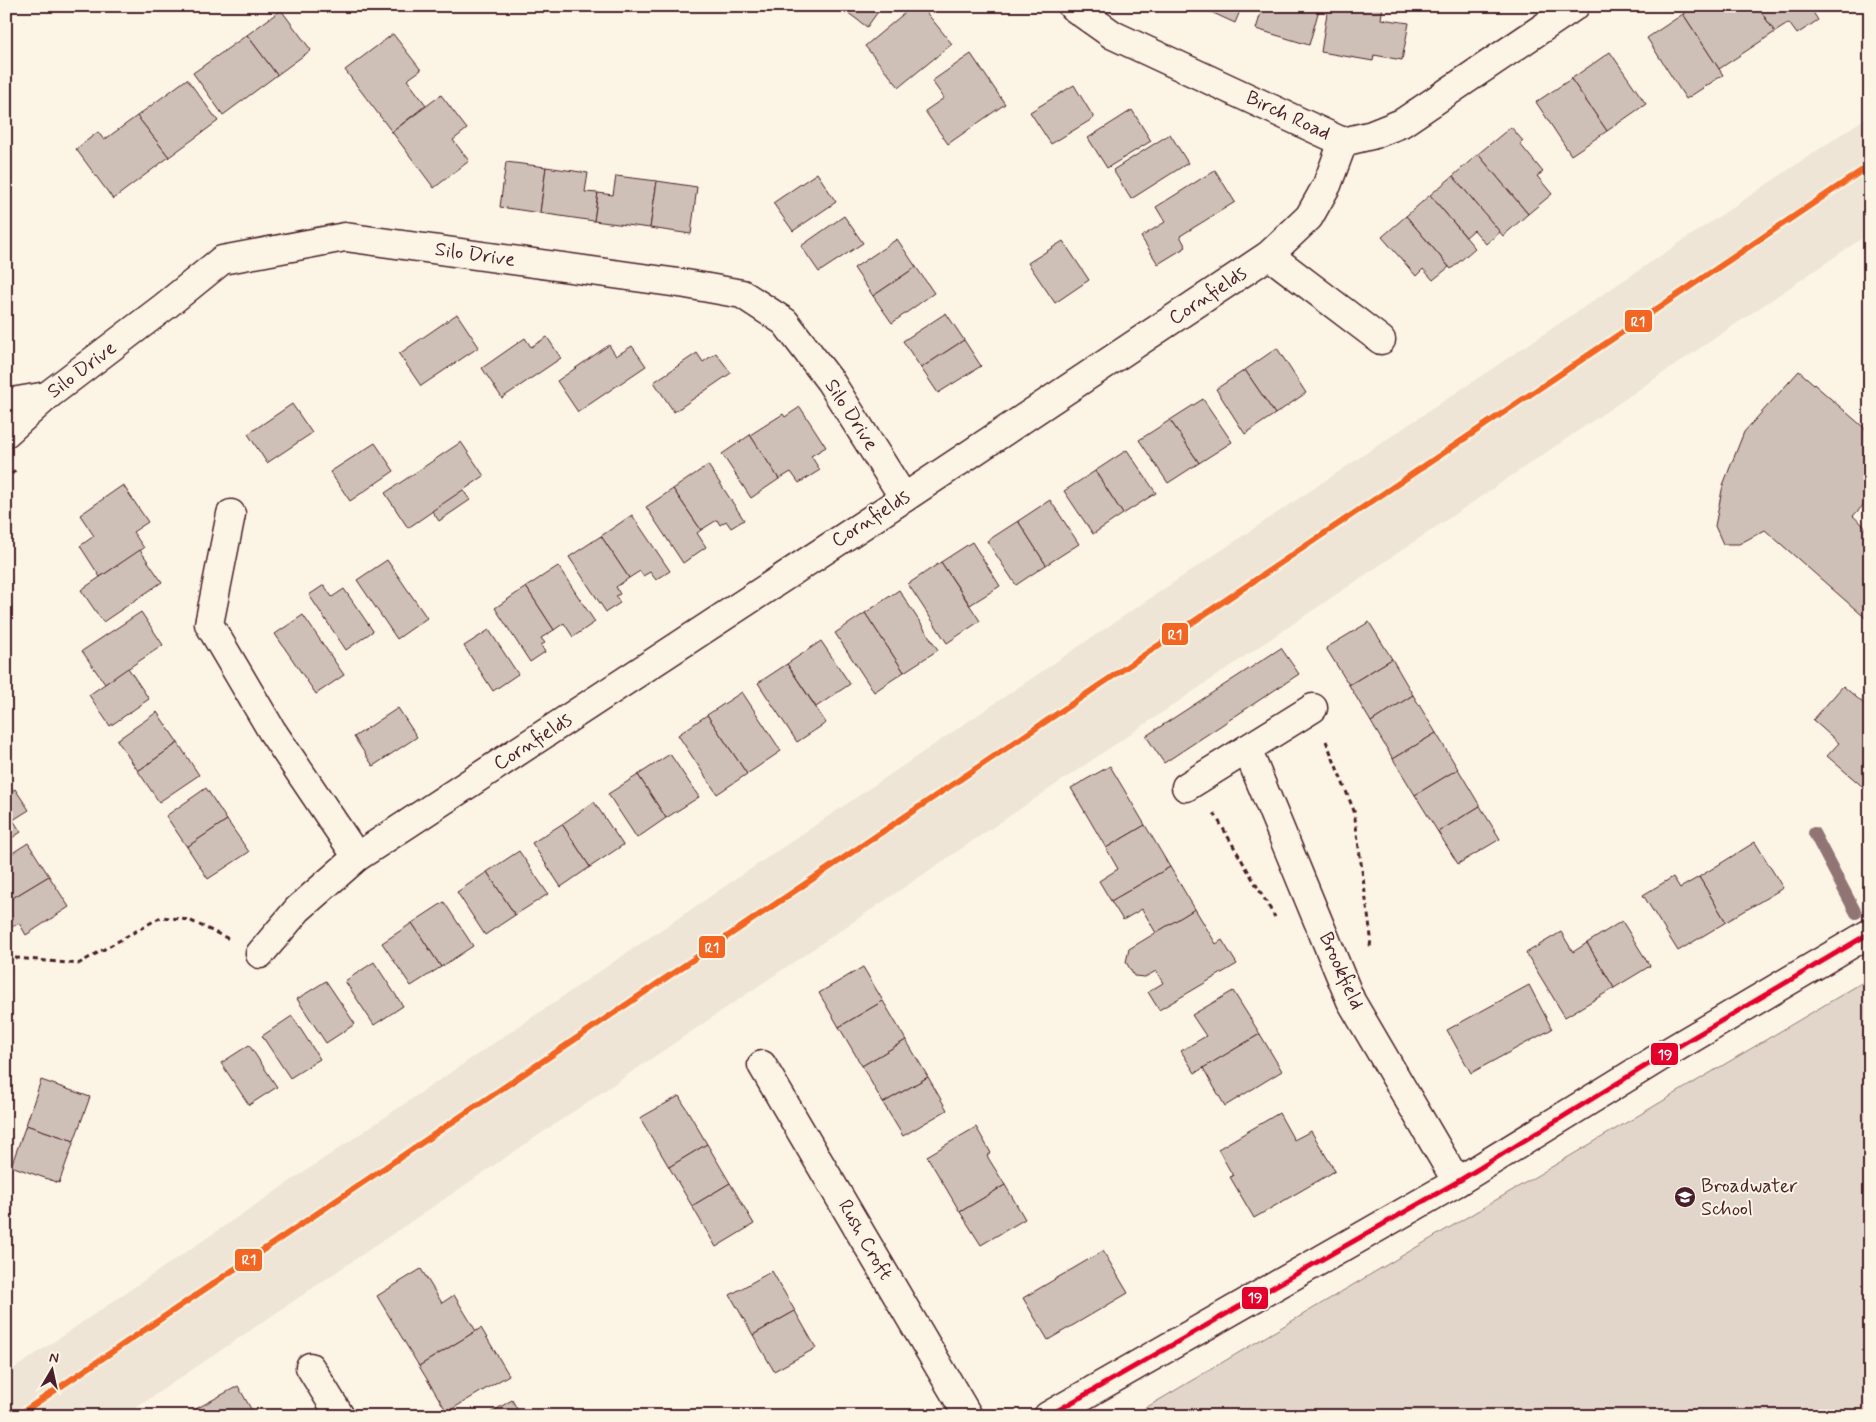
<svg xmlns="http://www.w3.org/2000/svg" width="1876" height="1422" font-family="Mynerve,sans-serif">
	<rect width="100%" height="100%" fill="#fcf5e5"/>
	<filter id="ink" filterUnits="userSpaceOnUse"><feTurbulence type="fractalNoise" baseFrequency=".02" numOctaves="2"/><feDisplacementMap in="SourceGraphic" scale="10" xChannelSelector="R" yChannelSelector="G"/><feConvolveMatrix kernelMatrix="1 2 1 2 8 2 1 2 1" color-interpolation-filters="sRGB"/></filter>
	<g filter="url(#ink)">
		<path fill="#eee5d7" d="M1870 115V233L124 1416H6V1374L1134 609Z"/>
		<path fill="#e2d5ca" stroke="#967a7a" d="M1870 978V1416H1132Z"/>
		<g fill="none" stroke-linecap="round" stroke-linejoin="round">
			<path stroke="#917474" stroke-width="12" d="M1814 833 1856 913"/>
		</g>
		<g fill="#cfc0b7" stroke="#4a1f2b">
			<path d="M839 6H882L867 27Z"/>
			<path d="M913 6H921L952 44 899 87 865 46Z"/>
			<path d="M1198 6H1242L1235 23Z"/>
			<path d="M1263 6H1320L1309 45 1256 29Z"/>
			<path d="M1328 6H1383L1381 19 1409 23 1402 60 1374 55 1373 61 1321 52Z"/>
			<path d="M1695 6H1757L1775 32 1719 69 1683 14Z"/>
			<path d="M1757 6H1809L1818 20 1797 34 1789 23 1775 32Z"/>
			<path d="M281 10 311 50 277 75 247 35Z"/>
			<path d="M1683 14 1723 75 1686 99 1647 38Z"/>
			<path d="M393 34 421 70 407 80 426 105 392 132 345 70Z"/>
			<path d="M247 35 277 75 223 115 193 73Z"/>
			<path d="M1610 52 1646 104 1607 131 1571 79Z"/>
			<path d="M971 54 1005 104 948 144 925 111 944 98 932 81Z"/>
			<path d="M187 79 218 121 169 157 137 116Z"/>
			<path d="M1571 79 1607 131 1571 155 1536 102Z"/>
			<path d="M1074 85 1094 118 1051 144 1030 112Z"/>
			<path d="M441 95 467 129 453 140 469 161 434 188 392 132Z"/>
			<path d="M1132 110 1151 141 1107 168 1088 138Z"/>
			<path d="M137 116 169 157 113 199 76 149 98 132 104 140Z"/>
			<path d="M1511 127 1523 141 1520 144 1543 172 1537 176 1552 194 1528 214 1478 154Z"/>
			<path d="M1170 134 1188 163 1131 199 1113 170Z"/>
			<path d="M1478 154 1528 214 1503 236 1453 176Z"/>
			<path d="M506 162 546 167 540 213 500 207Z"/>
			<path d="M546 167 588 173 585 192 598 193 594 221 540 213Z"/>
			<path d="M1215 170 1235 202 1180 236 1186 247 1158 264 1141 237 1165 222 1156 207Z"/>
			<path d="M817 173 836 202 793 231 773 203Z"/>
			<path d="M616 176 657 181 650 228 594 221 598 193 613 195Z"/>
			<path d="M1453 176 1500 232 1486 244 1474 230 1466 237 1430 195Z"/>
			<path d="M657 181 697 187 691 234 650 228Z"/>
			<path d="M1430 195 1475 248 1451 269 1406 216Z"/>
			<path d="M844 216 863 243 819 272 801 246Z"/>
			<path d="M1406 216 1449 267 1433 280 1423 269 1416 276 1382 237Z"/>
			<path d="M897 239 916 267 873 296 854 268Z"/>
			<path d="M1063 241 1089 280 1055 303 1028 263Z"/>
			<path d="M916 267 934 293 892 323 873 296Z"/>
			<path d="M946 313 964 340 921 368 903 341Z"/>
			<path d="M457 314 479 347 421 386 399 354Z"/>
			<path d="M547 337 561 358 502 398 482 368 525 338 531 347Z"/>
			<path d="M964 340 981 366 938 393 921 368Z"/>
			<path d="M609 345 616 356 632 346 646 366 578 412 557 381Z"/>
			<path d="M1277 348 1306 393 1275 414 1245 370Z"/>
			<path d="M697 353 703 362 716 353 731 373 674 412 654 382Z"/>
			<path d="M1245 370 1275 414 1245 434 1216 389Z"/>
			<path d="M1799 371 1870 433V498L1853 516 1870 531V622L1765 530 1739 544H1723L1715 526 1723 485 1744 432Z"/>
			<path d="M1203 399 1232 442 1199 463 1170 420Z"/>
			<path d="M292 404 312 433 267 463 248 434Z"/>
			<path d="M800 407 826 447 811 456 820 470 799 483 791 472 779 479 750 435 783 414 785 417Z"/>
			<path d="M1170 420 1199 463 1168 483 1139 440Z"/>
			<path d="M750 435 779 479 751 498 722 454Z"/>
			<path d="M461 442 484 476 408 528 385 493Z"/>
			<path d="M375 443 394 471 350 501 330 472Z"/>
			<path d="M1127 450 1156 493 1123 514 1095 471Z"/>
			<path d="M708 465 744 520 731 528 726 521 720 525 717 520 701 530 673 489Z"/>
			<path d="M1095 471 1123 514 1093 534 1064 491Z"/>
			<path d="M123 485 148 522 133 532 144 548 100 577 80 546 94 536 80 515Z"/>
			<path d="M673 489 701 530 697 533 706 547 683 563 646 507Z"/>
			<path d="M463 490 470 500 439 521 432 511Z"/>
			<path d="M1050 500 1079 544 1046 565 1018 521Z"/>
			<path d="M632 515 670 571 656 580 650 572 643 576 640 571 629 578 601 536Z"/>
			<path d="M1018 521 1046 565 1016 585 987 541Z"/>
			<path d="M601 536 629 578 616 587 620 594 616 596 620 603 606 612 569 557Z"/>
			<path d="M972 542 1000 586 970 605 941 562Z"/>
			<path d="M140 550 162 582 103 622 81 590Z"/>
			<path d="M387 560 427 618 397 639 357 580Z"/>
			<path d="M941 562 980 621 947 643 908 584Z"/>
			<path d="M558 566 595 622 573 637 564 623 554 630 526 587Z"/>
			<path d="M324 585 332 597 344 589 373 631 346 650 309 595Z"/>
			<path d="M526 587 554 630 541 638 545 643 541 645 545 652 530 662 495 608Z"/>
			<path d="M899 590 938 650 904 672 865 613Z"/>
			<path d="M141 612 163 645 105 684 82 651Z"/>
			<path d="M865 613 904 672 874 692 835 633Z"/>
			<path d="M303 615 344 675 316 694 275 634Z"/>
			<path d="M1369 622 1392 659 1349 685 1326 648Z"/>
			<path d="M489 630 518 674 493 691 464 646Z"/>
			<path d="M821 641 850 684 816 707 787 664Z"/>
			<path d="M1281 648 1299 674 1164 763 1146 736Z"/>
			<path d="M1392 659 1413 695 1371 722 1349 685Z"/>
			<path d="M787 664 826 723 797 742 758 683Z"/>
			<path d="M128 668 149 699 110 726 89 695Z"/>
			<path d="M1843 686 1870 709V793L1827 756 1839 743 1813 720Z"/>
			<path d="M742 692 781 751 747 774 707 715Z"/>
			<path d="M1413 695 1436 733 1393 759 1371 722Z"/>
			<path d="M398 708 417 737 373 766 354 737Z"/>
			<path d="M157 712 178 743 138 771 117 740Z"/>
			<path d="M707 715 747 774 717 794 678 735Z"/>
			<path d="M1436 733 1458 769 1415 795 1393 759Z"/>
			<path d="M178 743 199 775 159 802 138 771Z"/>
			<path d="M670 754 699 797 666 818 638 775Z"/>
			<path d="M1110 766 1145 825 1106 848 1071 788Z"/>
			<path d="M1458 769 1480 806 1438 832 1415 795Z"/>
			<path d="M638 775 666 818 637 838 608 794Z"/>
			<path d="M206 788 227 820 187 847 166 816Z"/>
			<path d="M15 789 29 810 13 820 21 832 6 842V795Z"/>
			<path d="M594 802 623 845 590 867 562 824Z"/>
			<path d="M1480 806 1500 839 1458 864 1438 832Z"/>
			<path d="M227 820 249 852 208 879 187 847Z"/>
			<path d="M562 824 590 867 561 887 532 843Z"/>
			<path d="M1145 825 1170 867 1111 901 1099 881 1118 869 1106 848Z"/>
			<path d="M1755 842 1783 888 1726 922 1699 877Z"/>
			<path d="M28 843 49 876 6 902V857Z"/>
			<path d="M519 851 548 894 515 915 487 872Z"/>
			<path d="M1170 867 1195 909 1156 933 1142 909 1123 920 1111 901Z"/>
			<path d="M487 872 515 915 485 935 457 892Z"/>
			<path d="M49 876 69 907 26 935 19 923 6 931V902Z"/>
			<path d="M1673 877 1680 888 1699 877 1726 922 1678 951 1643 895Z"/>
			<path d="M444 902 473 946 441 967 412 923Z"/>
			<path d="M1195 909 1216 944 1222 940 1237 964 1159 1010 1148 992 1163 983 1156 971 1145 977 1134 976 1126 962 1129 949Z"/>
			<path d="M1622 921 1650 966 1614 988 1587 943Z"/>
			<path d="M412 923 441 967 411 986 382 943Z"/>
			<path d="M1561 932 1573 952 1587 943 1614 988 1565 1017 1526 953Z"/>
			<path d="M374 962 403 1006 374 1025 345 981Z"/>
			<path d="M863 967 883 1001 839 1027 819 993Z"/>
			<path d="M326 981 355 1024 326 1043 297 999Z"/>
			<path d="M1529 985 1552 1029 1471 1073 1447 1030Z"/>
			<path d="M1233 991 1260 1034 1195 1073 1181 1051 1206 1036 1192 1015Z"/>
			<path d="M883 1001 906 1040 862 1066 839 1027Z"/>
			<path d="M292 1016 320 1059 290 1078 262 1036Z"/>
			<path d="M1260 1034 1282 1071 1225 1106 1203 1068Z"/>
			<path d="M906 1040 928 1077 883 1103 862 1066Z"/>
			<path d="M249 1045 277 1087 249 1105 221 1063Z"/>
			<path d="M928 1077 947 1110 903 1136 883 1103Z"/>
			<path d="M41 1080 90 1097 74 1141 26 1125Z"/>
			<path d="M679 1096 707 1144 669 1167 640 1118Z"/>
			<path d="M1279 1113 1294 1140 1311 1131 1335 1171 1254 1218 1230 1177 1233 1176 1218 1149Z"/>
			<path d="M26 1125 74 1141 59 1183 11 1166Z"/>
			<path d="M976 1127 991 1153 987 1156 1005 1185 960 1212 927 1156Z"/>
			<path d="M707 1144 730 1183 692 1206 669 1167Z"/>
			<path d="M730 1183 754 1224 716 1247 692 1206Z"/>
			<path d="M1005 1185 1025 1219 981 1245 960 1212Z"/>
			<path d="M1103 1251 1128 1293 1048 1340 1023 1298Z"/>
			<path d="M421 1269 442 1303 454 1295 476 1331 419 1366 377 1296Z"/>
			<path d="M772 1271 795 1311 753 1335 730 1295Z"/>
			<path d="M795 1311 816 1348 774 1371 753 1335Z"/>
			<path d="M481 1328 509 1375 447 1412 419 1366Z"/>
			<path d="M238 1386 255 1416H183Z"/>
			<path d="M512 1400 521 1416H485Z"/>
			<path d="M836 1409 840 1416H825Z"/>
		</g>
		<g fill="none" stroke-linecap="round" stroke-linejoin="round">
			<g stroke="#4a1f2b" stroke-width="31">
				<g id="minor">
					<path d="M1072 6 1113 35 1343 142 1372 135 1402 123 1575 6"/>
					<path d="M1269 255 1381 340"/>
					<path d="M6 403 47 396"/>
					<path d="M6 433 47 396 164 307 222 260 345 237 686 284 742 294 785 322 830 381 904 498"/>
					<path d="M231 514 209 624 272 731 357 857"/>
					<path d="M1247 749 1351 1001 1457 1182"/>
					<path d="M1186 787 1313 708"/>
					<path d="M260 954 298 909 357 857 904 498 1269 255 1309 217 1327 185 1343 142"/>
					<path d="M762 1065 968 1416"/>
					<path d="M310 1367 340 1416"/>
					<path d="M1048 1416 1457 1182 1660 1057 1870 933"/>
				</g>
			</g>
			<g stroke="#4a1f2b" stroke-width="3" stroke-dasharray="5 4" stroke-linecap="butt">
				<path d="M6 481 17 468"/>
				<path d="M1326 741 1354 811 1371 937 1370 948"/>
				<path d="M1214 813 1275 917"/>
				<path d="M6 957 78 964 161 917 189 920 229 939"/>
			</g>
			<use href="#minor" stroke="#fcf5e5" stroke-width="28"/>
			<g stroke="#fcf5e5" stroke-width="9">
				<path id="bus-1" d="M1048 1416 1457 1182 1660 1057 1870 933"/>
			</g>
			<use href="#bus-1" stroke="#e4002b" stroke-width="5"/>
			<g stroke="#fcf5e5" stroke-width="10">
				<path id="rail-1" d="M17 1416 1870 165"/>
			</g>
			<use href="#rail-1" stroke="#f26522" stroke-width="6"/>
		</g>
	</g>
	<defs>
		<g id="school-disc" transform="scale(1.125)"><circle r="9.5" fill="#4a1f2b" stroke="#fcf5e5"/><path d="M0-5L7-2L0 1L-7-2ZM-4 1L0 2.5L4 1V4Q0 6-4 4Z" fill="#fff"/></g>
	</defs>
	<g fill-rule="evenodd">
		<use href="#school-disc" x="1685" y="1197"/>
	</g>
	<g text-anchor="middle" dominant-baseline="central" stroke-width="4" stroke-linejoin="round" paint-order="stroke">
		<g font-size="20" fill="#4a1f2b" stroke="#fcf5e5">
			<text transform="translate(1288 116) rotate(25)">Birch Road</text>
			<text transform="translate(475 255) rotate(8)">Silo Drive</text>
			<text transform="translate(1208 296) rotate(-34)">Cornfields</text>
			<text transform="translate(82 370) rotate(-37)">Silo Drive</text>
			<text transform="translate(851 415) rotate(57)">Silo Drive</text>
			<text transform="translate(871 519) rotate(-33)">Cornfields</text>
			<text transform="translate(533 742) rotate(-33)">Cornfields</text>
			<text transform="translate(1341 971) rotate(66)">Brookfield</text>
			<text transform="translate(865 1240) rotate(60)">Rush Croft</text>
		</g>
		<g font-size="20" fill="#4a1f2b" stroke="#fcf5e5" text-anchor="start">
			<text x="1701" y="1186">Broadwater<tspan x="1701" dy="23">School</tspan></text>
		</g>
	</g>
	<g stroke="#fcf5e5" stroke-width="2">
		<rect x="1624" y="309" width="29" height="24" rx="5" fill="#f26522"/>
		<rect x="1161" y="622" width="28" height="24" rx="5" fill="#f26522"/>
		<rect x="698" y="935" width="28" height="24" rx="5" fill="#f26522"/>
		<rect x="1650" y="1042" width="29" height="24" rx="5" fill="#e4002b"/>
		<rect x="234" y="1248" width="29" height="24" rx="5" fill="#f26522"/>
		<rect x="1241" y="1286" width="28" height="24" rx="5" fill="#e4002b"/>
	</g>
	<g font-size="14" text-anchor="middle" font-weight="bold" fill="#fff">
		<text x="1638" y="326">R1</text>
		<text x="1175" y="639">R1</text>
		<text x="712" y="952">R1</text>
		<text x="1665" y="1059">19</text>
		<text x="249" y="1264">R1</text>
		<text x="1255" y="1302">19</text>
	</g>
	<rect width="1876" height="1422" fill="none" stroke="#fcf5e5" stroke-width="25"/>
	<rect x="12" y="12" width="1851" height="1397" fill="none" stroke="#4a1f2b" stroke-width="2" filter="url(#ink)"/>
	<g transform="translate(52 1370) rotate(9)" stroke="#fcf5e5" stroke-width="4" paint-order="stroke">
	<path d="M0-4L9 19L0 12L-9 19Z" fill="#4a1f2b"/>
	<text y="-8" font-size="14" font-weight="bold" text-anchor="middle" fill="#4a1f2b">N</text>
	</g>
</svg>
